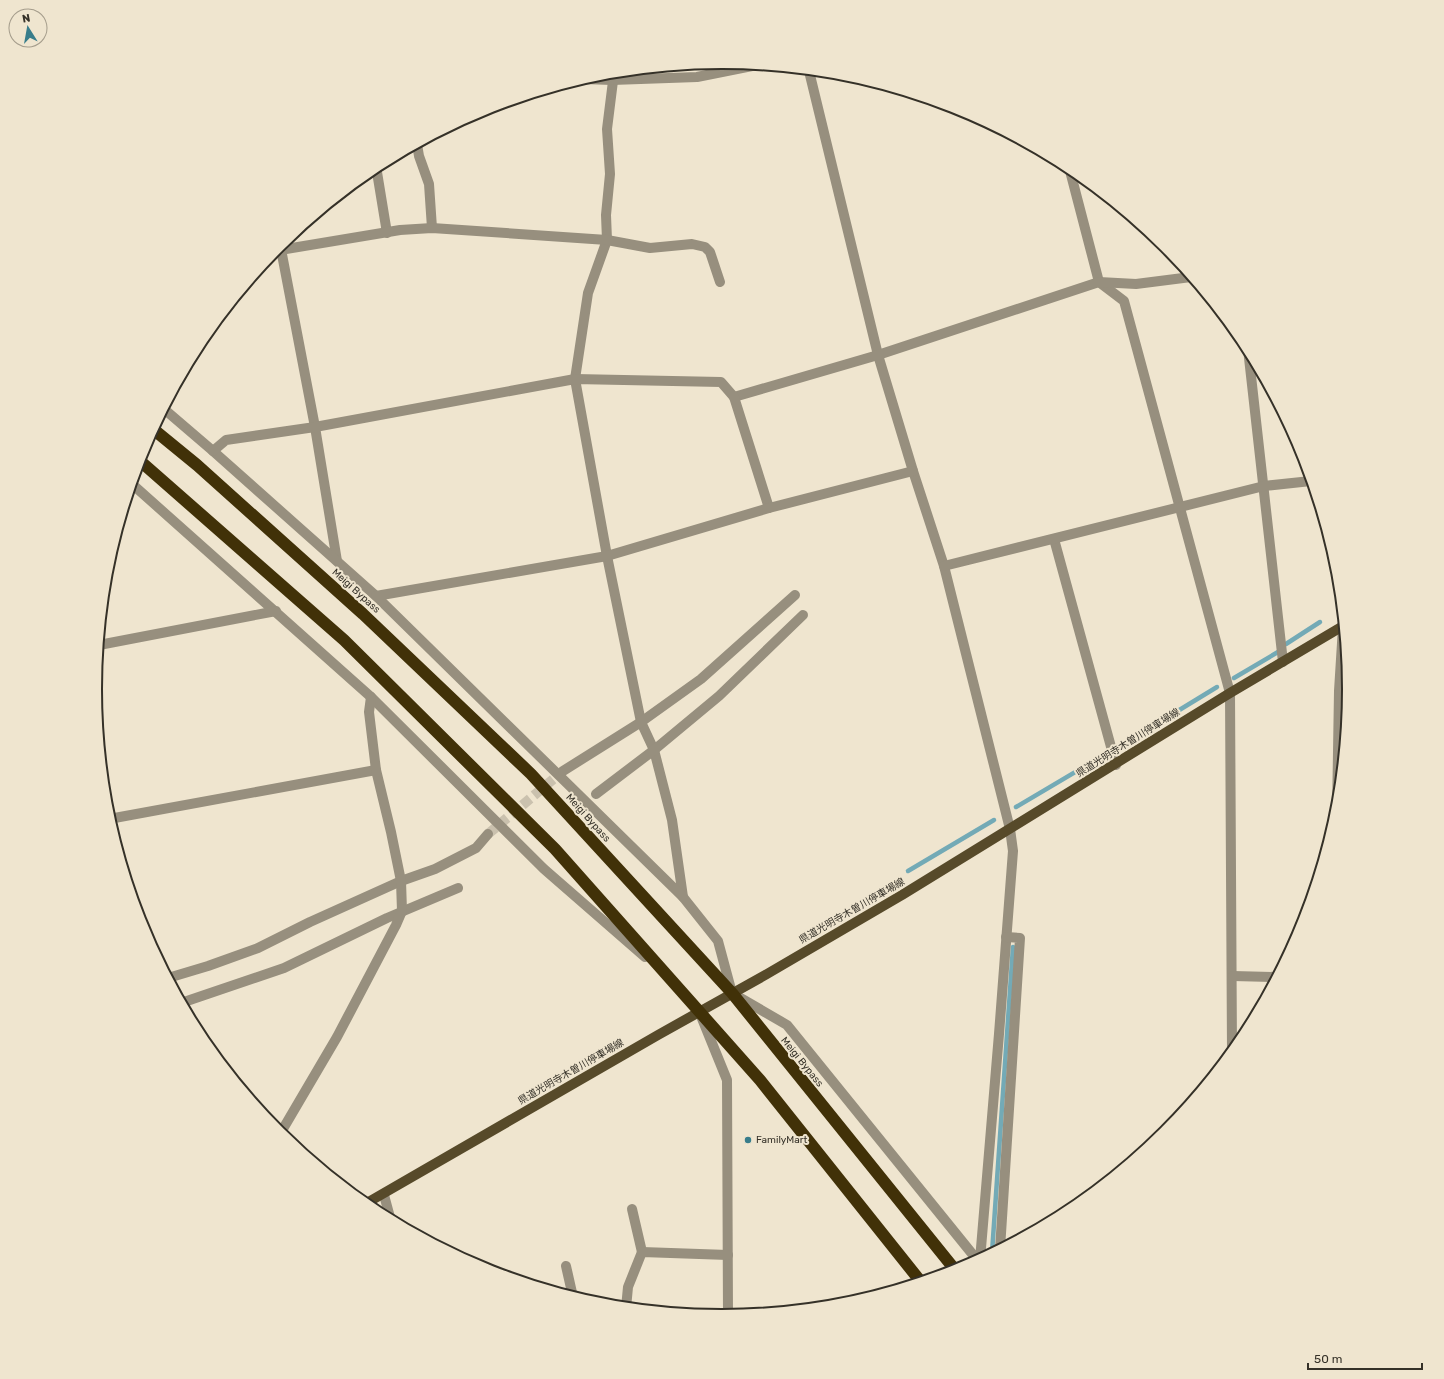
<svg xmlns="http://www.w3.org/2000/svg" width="1444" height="1379" font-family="Rubik,'Noto Sans JP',sans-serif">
	<rect width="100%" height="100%" fill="#efe5cf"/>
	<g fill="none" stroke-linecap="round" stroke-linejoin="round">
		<g stroke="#73aab6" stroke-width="4.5">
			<path d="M1286 644 1320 622"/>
			<path d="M1234 678 1278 652"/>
			<path d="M1117 748 1217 687"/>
			<path d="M1016 807 1104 755"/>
			<path d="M908 871 994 820"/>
			<path d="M992 1253 1013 947"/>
		</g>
		<path stroke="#cac1ae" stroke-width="10" stroke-dasharray="10 5" stroke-linecap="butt" d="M488 834 563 771"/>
		<g stroke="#978f7e" stroke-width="10">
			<path d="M809 71 878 355 913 471 944 566 1010 829 1013 851 999 1034 980 1260"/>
			<path d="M614 73 607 129 610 174 606 215 607 240 588 293 575 379 607 556 641 722 654 750 672 820 683 897"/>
			<path d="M584 79 612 80 697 77 757 65"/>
			<path d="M417 144 419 156 429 184 432 228"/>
			<path d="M376 166 387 233"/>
			<path d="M1069 167 1099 282 1124 301 1230 693 1232 1052"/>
			<path d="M280 244 315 427 337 561"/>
			<path d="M274 251 400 230 432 228 607 240 650 248 692 244 705 247 710 252 720 282"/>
			<path d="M1248 349 1283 662"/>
			<path d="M734 397 878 355 1099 282 1136 284 1191 277"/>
			<path d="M164 409 213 451 376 596 683 897 718 941 732 993 787 1025 978 1261"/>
			<path d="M213 451 226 440 315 427 575 379 721 382 734 397 769 508"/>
			<path d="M132 484 371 697 544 869 645 957"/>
			<path d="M1054 539 1116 765"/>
			<path d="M944 566 1264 486 1311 481"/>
			<path d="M376 596 607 556 769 508 913 471"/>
			<path d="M99 645 276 611"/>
			<path d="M563 771 641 722 701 679 795 595"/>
			<path d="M596 794 654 750 719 696 803 615"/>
			<path d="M1337 813 1339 691 1343 627"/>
			<path d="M109 819 376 770"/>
			<path d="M1233 976 1276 977"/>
			<path d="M168 978 208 966 258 948 310 922 401 881 435 869 476 848 488 834"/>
			<path d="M181 1003 284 968 387 918 458 888"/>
			<path d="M701 1016 727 1080 728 1316"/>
			<path d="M280 1134 337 1037 396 925 402 911 401 881 391 832 376 770 369 712 371 697"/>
			<path d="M384 1195 391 1221"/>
			<path d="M632 1209 642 1252"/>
			<path d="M1000 1249 1020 938 1006 937"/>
			<path d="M566 1266 573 1297"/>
			<path d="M626 1308 628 1287 642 1252 728 1255"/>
		</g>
		<path stroke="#574a2a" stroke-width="10" d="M365 1204 658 1035 767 974 902 895 1230 693 1343 626"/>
		<g stroke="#413108" stroke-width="12">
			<path d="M153 429 197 465 363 614 531 774 732 993 956 1271"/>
			<path d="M139 460 344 640 555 849 760 1080 921 1282"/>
		</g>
	</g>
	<circle fill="#387d8b" stroke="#efe5cf" stroke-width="1.5" cx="748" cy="1140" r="4"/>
	<g text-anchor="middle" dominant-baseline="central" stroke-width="4" stroke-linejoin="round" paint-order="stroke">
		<g font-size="10" fill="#353128" stroke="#efe5cf">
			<text transform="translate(356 591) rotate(42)">Meigi Bypass</text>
			<text transform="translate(1128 743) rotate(-32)">県道光明寺木曽川停車場線</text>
			<text transform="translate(588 818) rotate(48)">Meigi Bypass</text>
			<text transform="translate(852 911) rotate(-30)">県道光明寺木曽川停車場線</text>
			<text transform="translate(802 1062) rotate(51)">Meigi Bypass</text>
			<text transform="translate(571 1072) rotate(-30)">県道光明寺木曽川停車場線</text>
		</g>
		<g font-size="10" fill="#353128" stroke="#efe5cf" text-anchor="start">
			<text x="756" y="1140">FamilyMart</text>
		</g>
	</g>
	<path d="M0 0H1444V1379H0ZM102 689a620 620 0 1 1 1240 0a620 620 0 1 1-1240 0Z" fill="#efe5cf" fill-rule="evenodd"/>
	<path fill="none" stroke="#353128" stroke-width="2" d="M102 689a620 620 0 1 1 1240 0a620 620 0 1 1-1240 0Z"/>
	<g transform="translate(28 28) rotate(349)"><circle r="19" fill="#efe5cf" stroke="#a59d8c"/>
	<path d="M0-3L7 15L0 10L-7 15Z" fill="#387d8b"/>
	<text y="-6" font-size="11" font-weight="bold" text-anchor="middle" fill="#353128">N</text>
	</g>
	<path d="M1308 1363v6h114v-6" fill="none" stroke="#353128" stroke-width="2"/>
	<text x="1314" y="1363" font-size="12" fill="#353128" stroke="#efe5cf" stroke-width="3" paint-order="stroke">50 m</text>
</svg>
